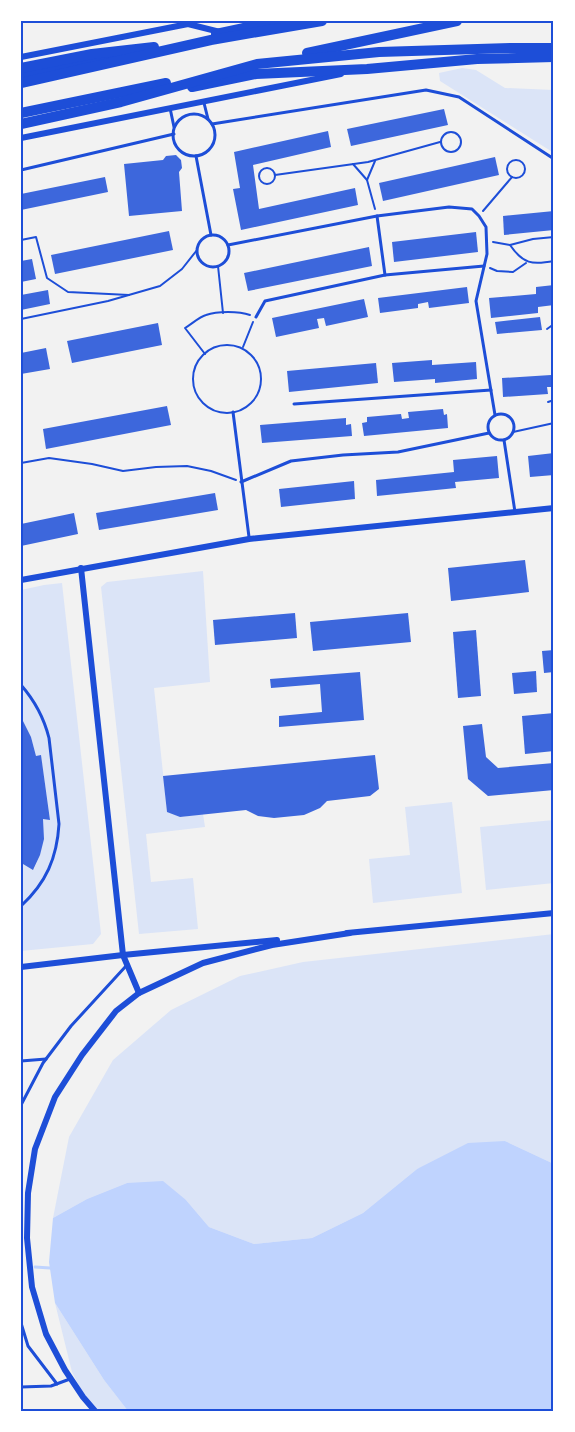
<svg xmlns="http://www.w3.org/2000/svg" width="575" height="1432" font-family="'IBM Plex Sans',sans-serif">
	<rect width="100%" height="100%" fill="#f2f2f2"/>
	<g fill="#dbe4f7">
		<path d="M462 68 476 70 505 88 554 90V153L440 81 439 73Z"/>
		<path d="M203 571 210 682 154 688 167 811 180 817 203 814 205 827 146 834 151 882 193 878 198 929 139 934 101 587 107 582Z"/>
		<path d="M62 583 101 934 93 944 21 951V867L23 864 34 869C42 851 44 839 43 819H50L41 756H36L31 737 21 717V590L44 585Z"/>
		<path d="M452 802 462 893 373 903 369 859 410 855 405 807Z"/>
		<path d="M554 820V883L486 890 480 827Z"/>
		<path d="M554 934V1164L505 1141 417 1169 363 1213 312 1238 254 1244 209 1227 186 1200 127 1183 87 1199 53 1218 69 1137 113 1060 171 1010 240 976 303 962Z"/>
		<path d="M55 1303 104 1380 128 1411H92L72 1372Z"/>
	</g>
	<path fill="#bfd3fe" d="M505 1141 554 1164V1411H128L104 1380 55 1303 49 1262 53 1218 87 1199 127 1183 163 1181 186 1200 209 1227 254 1244 312 1238 363 1213 417 1169 468 1143Z"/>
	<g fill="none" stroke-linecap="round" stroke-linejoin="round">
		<path stroke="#bfd3fe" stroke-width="3" d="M35 1267 50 1268"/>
	</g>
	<g fill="#3d67dc">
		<path d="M444 109 448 125 351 146 347 129Z"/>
		<path d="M328 131 331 147 253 165 259 209 355 188 358 205 241 230 233 189 240 188 234 152Z"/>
		<path d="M176 155 181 160 182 168 179 172 182 211 129 216 124 164 163 160 166 156Z"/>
		<path d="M495 157 499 175 383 201 379 183Z"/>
		<path d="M105 177 108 192 21 210V194Z"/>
		<path d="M554 211V230L504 235 503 216Z"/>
		<path d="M169 231 173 250 55 274 51 255Z"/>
		<path d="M476 232 478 252 394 262 392 242Z"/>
		<path d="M369 247 372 266 248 291 244 273Z"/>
		<path d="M32 259 36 279 21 282V261Z"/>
		<path d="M554 285V305L538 307V313L491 318 489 298 536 294V287Z"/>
		<path d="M467 287 469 303 429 308 428 302 418 304V308L380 313 378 298Z"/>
		<path d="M48 290 50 304 21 310V295Z"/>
		<path d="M364 299 368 317 326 326 324 318 317 319 319 328 276 337 272 318Z"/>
		<path d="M540 317 542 330 497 334 495 322Z"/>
		<path d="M158 323 162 345 72 363 67 341Z"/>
		<path d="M46 348 50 369 21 374V353Z"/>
		<path d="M432 360V365L476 362 477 379 435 383V379L394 382 392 363Z"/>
		<path d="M376 363 378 383 289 392 287 371Z"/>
		<path d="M551 369H554V387H547L548 394 503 397 502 378 551 375Z"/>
		<path d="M167 406 171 425 46 449 43 429Z"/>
		<path d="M443 409 444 415 447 414 448 428 364 436 362 423 367 422V417L401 414 402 419 409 418 408 412Z"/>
		<path d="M346 418V425L351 424 352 436 262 443 260 425Z"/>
		<path d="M554 453V475L530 477 528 456Z"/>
		<path d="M497 456 499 478 455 482 456 488 377 496 376 480 454 472 453 460Z"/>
		<path d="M354 481 355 499 281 507 279 489Z"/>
		<path d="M215 493 218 510 99 530 96 513Z"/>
		<path d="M74 513 78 534 21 546V524Z"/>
		<path d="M525 560 529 592 451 601 448 568Z"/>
		<path d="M295 613 297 638 215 645 213 620Z"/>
		<path d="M408 613 411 642 313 651 310 622Z"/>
		<path d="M476 630 481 696 458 698 453 632Z"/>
		<path d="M554 650V672L544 673 542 651Z"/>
		<path d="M536 671 537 692 514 694 512 673Z"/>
		<path d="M360 672 364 720 279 727V716L322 712 320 684 271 688 270 679Z"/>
		<path d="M554 713V751L525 754 522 716Z"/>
		<path d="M21 717 31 737 36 756 41 755 50 820 43 819 44 839 40 855 33 870 23 864 21 867Z"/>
		<path d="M482 724 486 757 498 768 554 763V790L488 796 468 779 463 726Z"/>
		<path d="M375 755 379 789 370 796 327 801 320 808 304 815 274 818 258 816 246 810 180 817 167 812 163 776Z"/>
	</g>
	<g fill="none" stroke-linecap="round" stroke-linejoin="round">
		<g stroke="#1d4ed8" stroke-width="2">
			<circle cx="451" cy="142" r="10"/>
			<circle cx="516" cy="169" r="9"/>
			<path d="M353 164 367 180 375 209"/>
			<circle cx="267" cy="176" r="8"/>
			<path d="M275 175 368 162 440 142"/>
			<path d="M367 180 375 161"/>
			<path d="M483 211 512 177"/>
			<path d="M21 240 36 237 47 278 68 292 129 295"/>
			<path d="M493 242 510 245 533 239 554 237"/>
			<path d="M510 245C523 264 532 265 554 261"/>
			<path d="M218 266 223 313"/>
			<path d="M490 268 497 271 513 272 526 263"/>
			<path d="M21 319 108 301 160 286 182 269 197 250"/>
			<path d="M547 329 554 324"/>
			<circle cx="227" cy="379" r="34"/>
			<path d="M243 347 253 322"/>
			<path d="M205 354 185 328C192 324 199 317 206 315 217 311 239 311 250 315"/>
			<path d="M548 402 554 400"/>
			<path d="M513 432 554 423"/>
			<path d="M21 463 49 458 92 464 123 471 156 467 187 466 211 471 236 480"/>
		</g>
		<g stroke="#1d4ed8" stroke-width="3">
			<path d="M204 103 208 119"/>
			<path d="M170 108 174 127"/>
			<circle cx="194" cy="135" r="21"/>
			<path d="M212 124 426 90 459 97 554 159"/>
			<path d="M196 156 211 235"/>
			<path d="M21 170 174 134"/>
			<path d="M377 216 385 275"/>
			<circle cx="213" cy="251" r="16"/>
			<path d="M228 245 377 216 449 207 472 209 479 216 486 227 487 254 476 301 495 415"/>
			<path d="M256 317 265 301 385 275 484 266"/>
			<path d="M294 404 491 390"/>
			<path d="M233 412 249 537"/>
			<circle cx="501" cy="427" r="13"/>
			<path d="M504 440 515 512"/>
			<path d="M241 482 291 461 343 455 398 452 489 433"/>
			<path d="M21 685C35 701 44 718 49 738L59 824C57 858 46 883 21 906"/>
			<path d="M21 1061 46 1059"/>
			<path d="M21 1105 43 1063 71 1026 126 966"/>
			<path d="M21 1323 28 1346 57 1384"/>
			<path d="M21 1387 51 1386 70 1379"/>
		</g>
		<g stroke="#1d4ed8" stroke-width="6">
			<path d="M21 57 188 24 220 32"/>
			<path d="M21 138 341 74"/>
			<path d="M81 568 123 955 139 993"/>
			<path d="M21 580 249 539 554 508"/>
			<path d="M347 933 554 913"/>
			<path d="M21 967 123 955 277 940"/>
			<path d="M95 1411 83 1397 65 1370 46 1334 32 1287 27 1238 28 1193 35 1149 55 1097 82 1055 116 1011 139 993 203 963 272 945 350 933"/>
		</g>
		<g stroke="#1d4ed8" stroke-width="10">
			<path d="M216 34 277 21"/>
			<path d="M21 76 122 55"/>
			<path d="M192 87 256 74 367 69 477 59 554 57"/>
		</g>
		<g stroke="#1d4ed8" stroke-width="10">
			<path d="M242 29 266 21"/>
			<path d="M307 53 457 21"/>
			<path d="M21 68 92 54 154 47"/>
			<path d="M21 83 211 40 322 21"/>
			<path d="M21 113 166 83"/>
			<path d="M21 124 121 102 257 64 379 52 512 48H554"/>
		</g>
	</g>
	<rect width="575" height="1432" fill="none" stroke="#ffffff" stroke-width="45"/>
	<rect x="22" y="22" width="530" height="1388" fill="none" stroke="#1d4ed8" stroke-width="2"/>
</svg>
